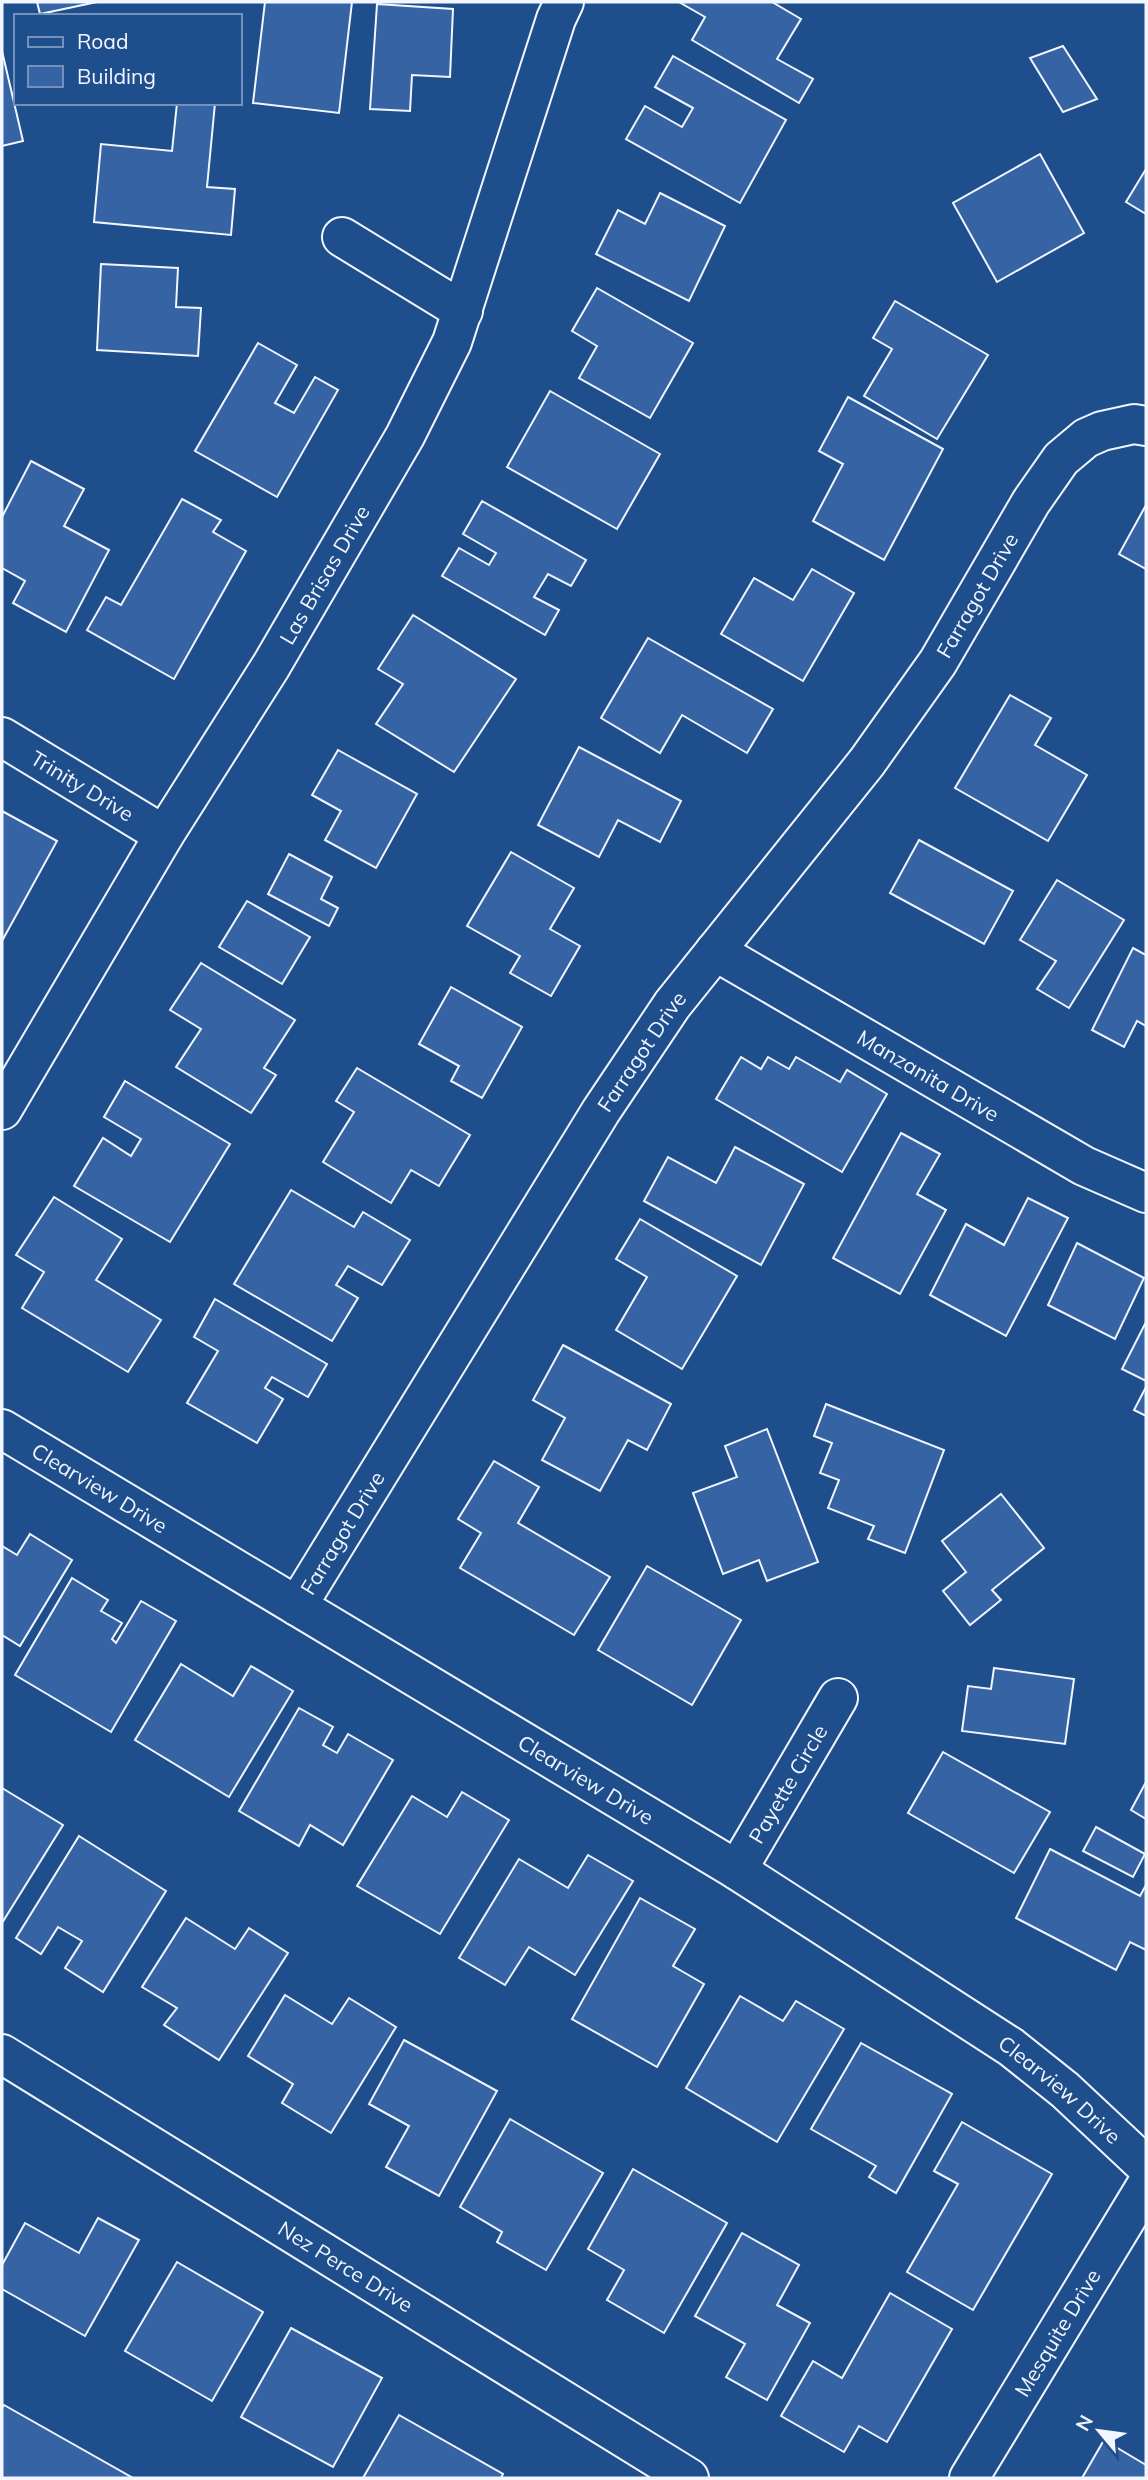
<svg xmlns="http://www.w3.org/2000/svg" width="1148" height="2480" font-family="Mulish,sans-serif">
	<rect width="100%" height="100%" fill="#1f4e8c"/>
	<g fill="#3563a3" stroke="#f2f6ff" stroke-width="2">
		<path d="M37 2H97L40 14Z"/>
		<path d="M265 2H352L339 113 253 103Z"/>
		<path d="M679 2H772L801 19 777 59 813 79 799 103 692 40 705 17Z"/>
		<path d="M377 4 453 9 450 77 412 75 410 111 370 109Z"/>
		<path d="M1063 46 1097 99 1063 112 1030 58Z"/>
		<path d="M2 51 23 141 2 146Z"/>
		<path d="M673 56 786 120 740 203 626 139 645 106 682 127 693 108 655 87Z"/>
		<path d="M177 103H215L207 187 235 189 231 235 94 222 101 144 172 151Z"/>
		<path d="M1040 154 1084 233 997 282 953 203Z"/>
		<path d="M1146 169V214L1126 202Z"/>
		<path d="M660 193 725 226 689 301 596 254 618 210 645 224Z"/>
		<path d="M101 264 178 268 176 307 201 308 198 356 97 350Z"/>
		<path d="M597 288 693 343 650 418 579 378 597 346 572 331Z"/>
		<path d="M895 301 988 355 937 439 864 396 892 349 873 338Z"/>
		<path d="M258 343 297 365 275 403 294 413 315 377 338 390 277 497 195 451Z"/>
		<path d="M550 391 660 454 617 529 507 467Z"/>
		<path d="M848 397 943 449 884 560 813 521 843 464 819 451Z"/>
		<path d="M31 461 84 489 64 526 109 550 66 632 13 603 25 581 2 568V517Z"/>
		<path d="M182 499 221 520 213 532 246 551 174 679 87 630 106 597 121 605Z"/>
		<path d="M482 501 586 560 571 586 548 574 534 597 559 610 545 635 442 576 459 548 489 565 496 553 463 534Z"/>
		<path d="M1146 505V569L1119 554Z"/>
		<path d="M812 569 854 593 803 681 721 634 754 578 793 600Z"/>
		<path d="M413 615 516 679 454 772 376 724 403 684 378 669Z"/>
		<path d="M648 638 773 709 747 753 682 715 660 753 601 718Z"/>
		<path d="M1010 695 1051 718 1035 745 1087 775 1048 841 955 788Z"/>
		<path d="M579 747 681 801 660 842 618 820 599 857 538 825Z"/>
		<path d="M338 750 417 794 376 868 325 840 341 811 312 795Z"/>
		<path d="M2 811 57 841 2 941Z"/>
		<path d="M919 840 1013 891 984 944 890 893Z"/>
		<path d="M511 852 574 888 550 929 580 946 551 996 510 973 520 956 467 926Z"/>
		<path d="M289 854 332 877 321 899 338 908 329 926 268 894Z"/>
		<path d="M1057 880 1124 920 1069 1008 1037 989 1056 961 1020 940Z"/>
		<path d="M247 901 310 937 282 984 219 947Z"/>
		<path d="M1133 948 1146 955V1026L1137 1021 1124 1047 1092 1030Z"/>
		<path d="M201 963 295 1020 264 1068 276 1075 251 1113 176 1067 201 1029 170 1010Z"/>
		<path d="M451 987 522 1027 482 1098 451 1081 459 1066 419 1044Z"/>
		<path d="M741 1057 761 1069 768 1057 789 1069 796 1057 840 1082 847 1070 887 1094 842 1172 716 1099Z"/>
		<path d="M357 1068 470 1135 439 1186 411 1170 391 1203 323 1162 354 1112 336 1101Z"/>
		<path d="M125 1081 230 1144 170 1242 74 1186 103 1138 131 1156 141 1139 104 1117Z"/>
		<path d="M901 1133 940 1154 917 1194 946 1210 900 1294 833 1258Z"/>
		<path d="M735 1147 804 1184 761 1265 644 1201 668 1157 716 1183Z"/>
		<path d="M291 1190 354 1227 363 1212 410 1240 382 1285 348 1266 336 1285 358 1298 332 1341 234 1284Z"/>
		<path d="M54 1197 122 1239 96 1280 161 1320 128 1372 22 1308 44 1272 16 1255Z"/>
		<path d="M1028 1198 1068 1218 1006 1336 930 1295 966 1224 1004 1245Z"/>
		<path d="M640 1219 737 1276 682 1369 616 1330 647 1277 616 1259Z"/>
		<path d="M1077 1243 1144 1278 1115 1339 1048 1305Z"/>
		<path d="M215 1299 327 1364 308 1397 272 1377 265 1388 283 1399 257 1443 187 1403 218 1351 194 1337Z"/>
		<path d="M1146 1322V1381L1122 1369Z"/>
		<path d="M563 1345 671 1404 647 1450 628 1440 600 1491 542 1460 565 1418 533 1400Z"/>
		<path d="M1146 1387V1416L1134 1410Z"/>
		<path d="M826 1404 944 1450 905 1553 868 1539 874 1526 828 1508 839 1480 820 1473 832 1443 814 1436Z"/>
		<path d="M767 1429 818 1562 767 1581 759 1560 723 1574 693 1493 737 1477 725 1446Z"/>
		<path d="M494 1461 539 1487 518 1523 610 1577 574 1635 460 1568 481 1533 458 1519Z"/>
		<path d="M1001 1494 1044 1548 992 1590 1001 1600 970 1625 943 1591 966 1572 942 1541Z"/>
		<path d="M30 1534 72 1560 20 1646 2 1635V1546L17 1555Z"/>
		<path d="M647 1566 741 1620 692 1705 598 1650Z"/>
		<path d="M72 1578 108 1600 101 1611 122 1623 112 1639 116 1643 141 1601 176 1621 111 1732 15 1675Z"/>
		<path d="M181 1664 233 1696 251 1666 293 1691 229 1797 135 1740Z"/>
		<path d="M994 1668 1074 1679 1065 1744 962 1731 968 1686 991 1689Z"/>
		<path d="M299 1708 333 1727 323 1745 337 1753 348 1734 393 1760 343 1845 310 1825 299 1846 239 1811Z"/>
		<path d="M943 1752 1050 1812 1014 1873 908 1813Z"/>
		<path d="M1146 1782V1819L1131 1810Z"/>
		<path d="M2 1788 63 1825 2 1923Z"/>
		<path d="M462 1792 509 1820 440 1934 357 1886 412 1796 447 1817Z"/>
		<path d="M1096 1827 1145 1854 1133 1877 1083 1851Z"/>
		<path d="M79 1836 166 1891 103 1992 65 1968 82 1941 58 1927 41 1954 16 1938Z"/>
		<path d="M1050 1849 1140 1896 1146 1885V1950L1130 1942 1116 1970 1016 1918Z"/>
		<path d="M588 1855 633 1881 575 1975 529 1947 505 1985 459 1958 519 1859 568 1888Z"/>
		<path d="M640 1898 695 1929 673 1966 704 1984 657 2067 572 2019Z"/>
		<path d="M186 1918 235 1949 249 1928 288 1953 219 2060 164 2025 177 2008 142 1987Z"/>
		<path d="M285 1995 332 2024 349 1998 396 2027 331 2133 282 2103 293 2084 248 2056Z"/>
		<path d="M740 1996 783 2021 796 2001 844 2029 777 2142 686 2088Z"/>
		<path d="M404 2040 497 2091 439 2196 386 2167 409 2126 369 2104Z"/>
		<path d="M861 2043 952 2094 896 2193 869 2177 876 2166 811 2129Z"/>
		<path d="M510 2119 603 2173 546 2270 497 2242 502 2232 460 2207Z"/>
		<path d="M962 2122 1052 2174 973 2310 907 2272 958 2184 934 2171Z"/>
		<path d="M633 2169 727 2223 664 2333 607 2300 624 2270 588 2249Z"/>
		<path d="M98 2218 139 2240 85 2336 2 2289V2265L25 2223 79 2253Z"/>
		<path d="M742 2233 799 2265 777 2305 810 2323 767 2400 726 2377 745 2344 695 2316Z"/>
		<path d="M177 2262 263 2312 212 2401 125 2351Z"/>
		<path d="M890 2293 952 2329 887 2442 859 2426 844 2452 781 2416 813 2361 842 2378Z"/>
		<path d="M291 2328 382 2378 333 2467 241 2417Z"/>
		<path d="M4 2405 133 2478H2V2408Z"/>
		<path d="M399 2415 503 2474 501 2478H363Z"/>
		<path d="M1104 2440 1146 2465V2478H1082Z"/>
	</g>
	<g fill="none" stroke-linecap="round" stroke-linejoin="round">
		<g stroke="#f2f6ff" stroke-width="42">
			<g id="minor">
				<path d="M342 237 463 311"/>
				<path id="s1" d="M2 737 164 835"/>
				<path id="s2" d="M715 951 1084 1166 1146 1193"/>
				<path id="s3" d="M2 1110 164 835 271 666 405 436 452 342 556 19 564 2"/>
				<path id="s4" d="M2 1429 737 1870 1011 2047 1065 2090 1146 2166"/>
				<path id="s5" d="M297 1606 601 1111 672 1005 867 762 938 662 1031 502 1061 459 1086 438 1102 431 1134 424 1146 426"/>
				<path id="s6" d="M737 1870 838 1698"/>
				<path id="s7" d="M2 2054 689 2478"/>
				<path id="s8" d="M969 2478 1146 2186"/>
			</g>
		</g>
		<use href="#minor" stroke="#1f4e8c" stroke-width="38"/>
	</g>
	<g text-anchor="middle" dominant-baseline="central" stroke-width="5" stroke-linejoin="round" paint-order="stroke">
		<g font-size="21" fill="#f2f6ff" stroke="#1f4e8c">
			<text stroke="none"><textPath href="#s3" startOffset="625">Las Brisas Drive</textPath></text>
			<text stroke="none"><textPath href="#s5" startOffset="1220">Farragot Drive</textPath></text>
			<text stroke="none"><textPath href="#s1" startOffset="94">Trinity Drive</textPath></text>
			<text stroke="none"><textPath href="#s5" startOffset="653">Farragot Drive</textPath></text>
			<text stroke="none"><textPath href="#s2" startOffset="247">Manzanita Drive</textPath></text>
			<text stroke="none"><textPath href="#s4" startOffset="114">Clearview Drive</textPath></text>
			<text stroke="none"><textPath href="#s5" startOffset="86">Farragot Drive</textPath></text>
			<text stroke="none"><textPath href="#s4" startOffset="681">Clearview Drive</textPath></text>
			<text stroke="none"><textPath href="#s6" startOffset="100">Payette Circle</textPath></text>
			<text stroke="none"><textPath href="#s4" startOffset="1248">Clearview Drive</textPath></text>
			<text stroke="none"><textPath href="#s7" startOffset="404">Nez Perce Drive</textPath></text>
			<text stroke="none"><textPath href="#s8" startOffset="170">Mesquite Drive</textPath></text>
		</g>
	</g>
	<rect width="1148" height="2480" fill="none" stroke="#f2f6ff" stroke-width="7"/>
	<rect x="14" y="14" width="228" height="91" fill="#1f4e8c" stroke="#7391ba" stroke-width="2"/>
	<rect x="28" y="37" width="35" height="10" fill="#1f4e8c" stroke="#7391ba" stroke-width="2"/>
	<text x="77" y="49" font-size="21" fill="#f2f6ff">Road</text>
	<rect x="28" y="66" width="35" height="21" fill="#3563a3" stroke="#7391ba" stroke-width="2"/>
	<text x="77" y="84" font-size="21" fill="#f2f6ff">Building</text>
	<g transform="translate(1099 2431) rotate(299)" stroke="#1f4e8c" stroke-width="5" paint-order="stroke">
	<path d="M0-5L12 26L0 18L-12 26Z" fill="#f2f6ff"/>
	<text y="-10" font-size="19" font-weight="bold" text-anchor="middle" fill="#f2f6ff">N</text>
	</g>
</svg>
